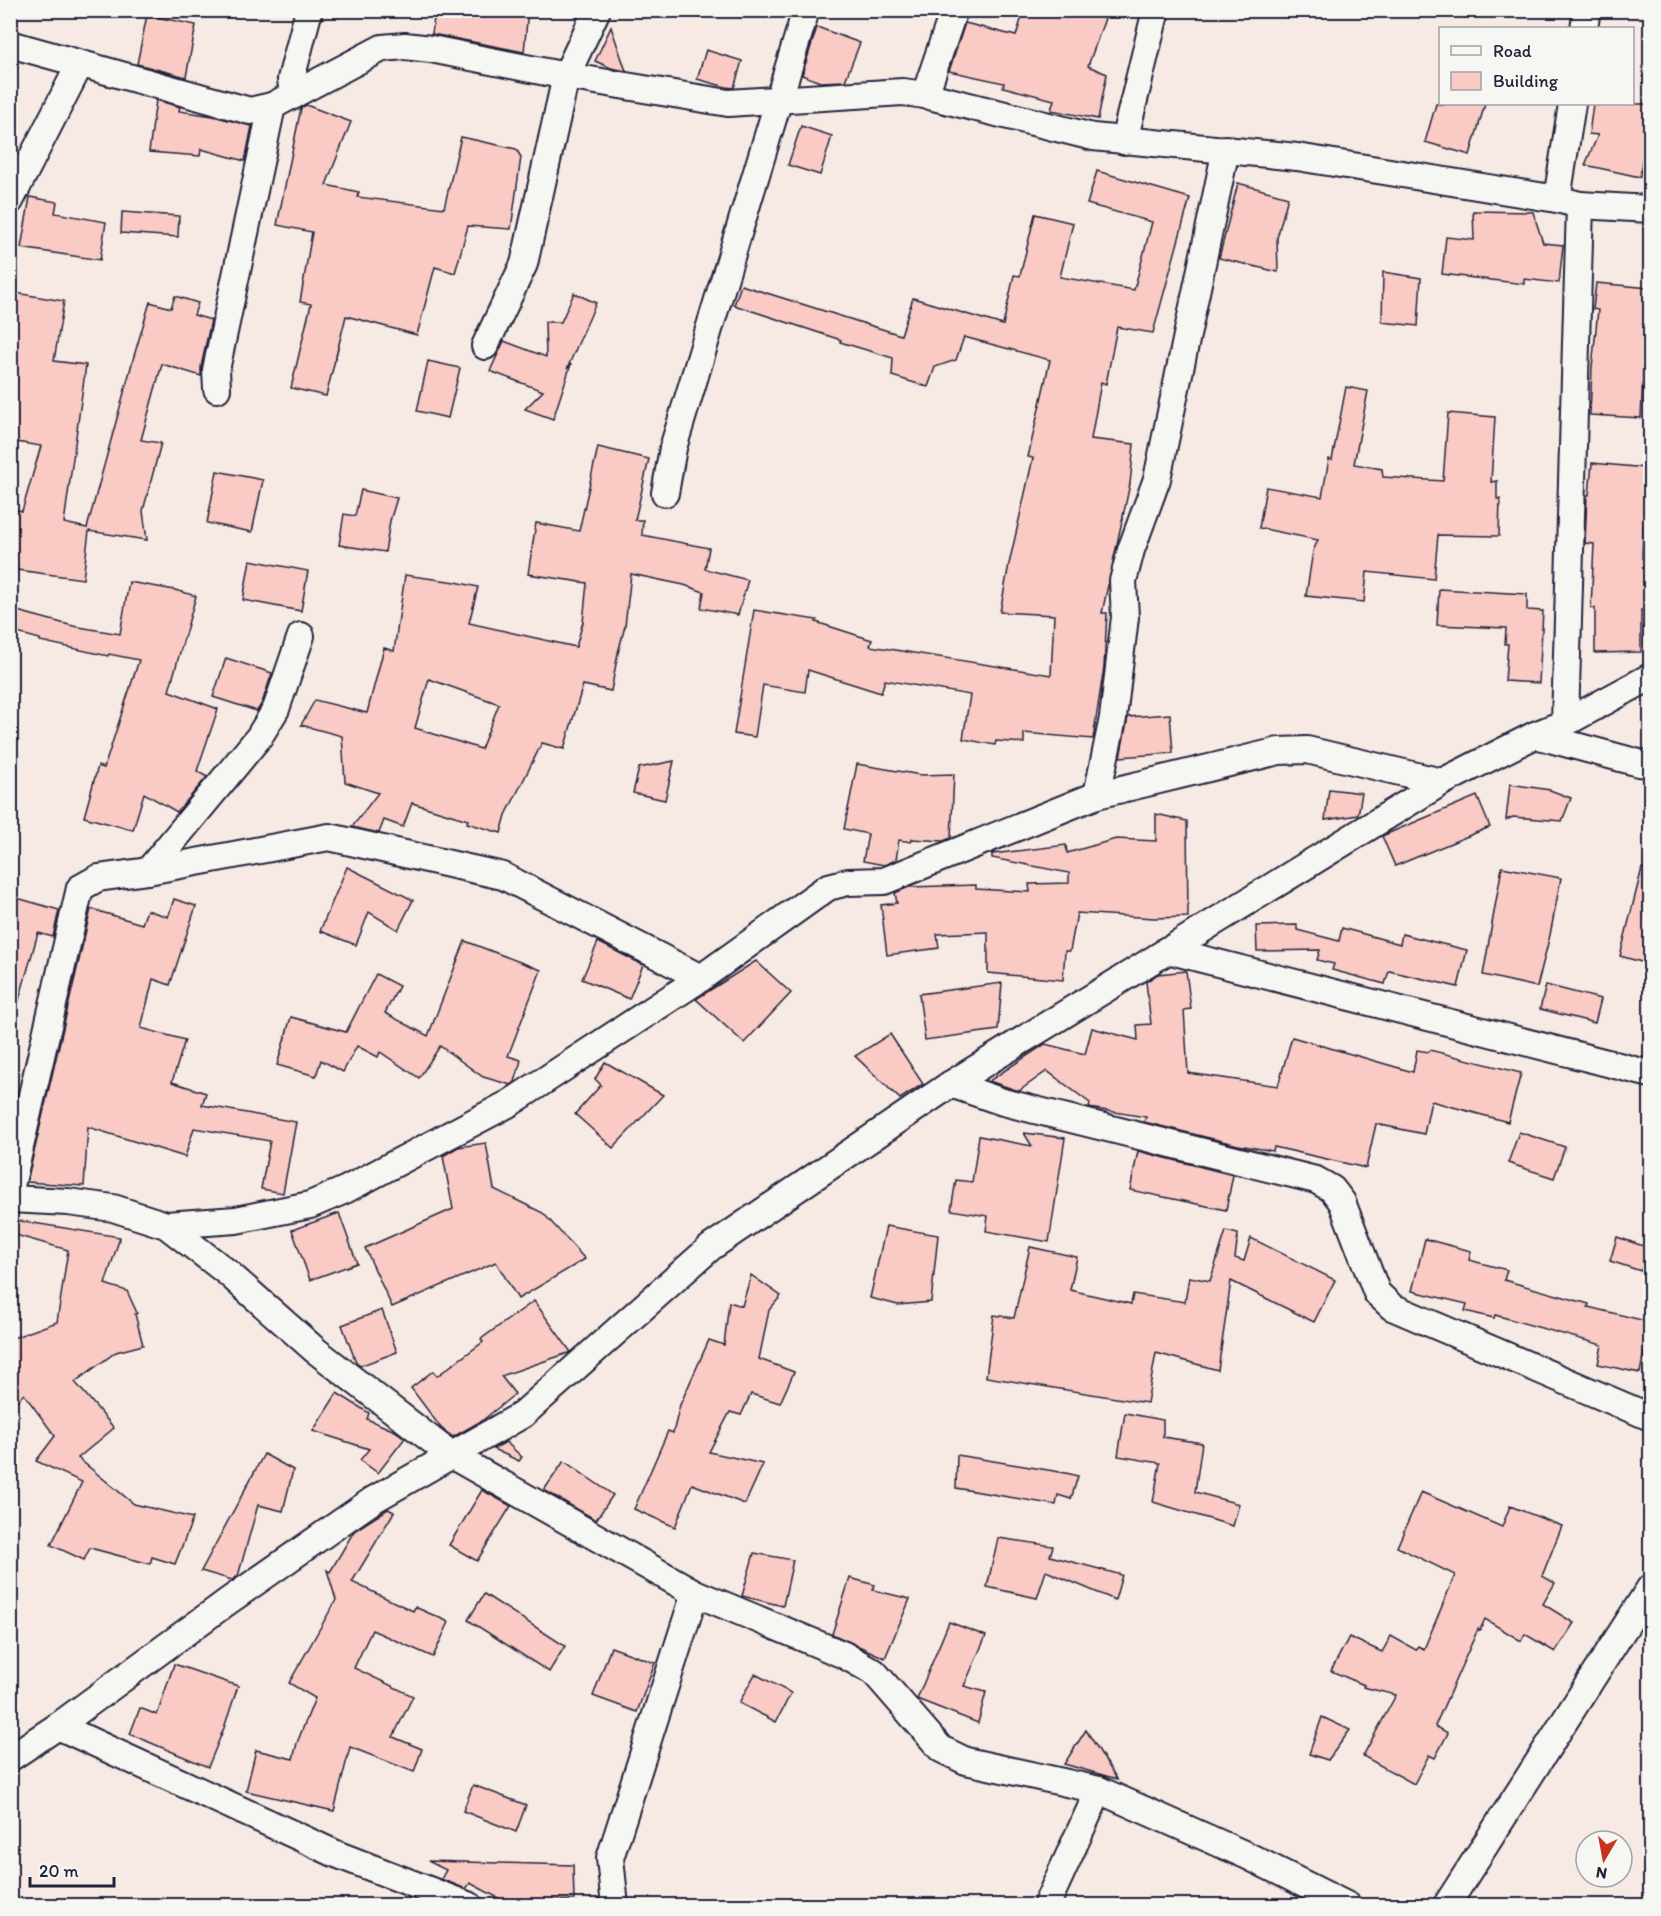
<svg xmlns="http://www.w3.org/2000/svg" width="1661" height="1916" font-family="Itim,sans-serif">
	<rect width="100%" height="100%" fill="#f7e9e4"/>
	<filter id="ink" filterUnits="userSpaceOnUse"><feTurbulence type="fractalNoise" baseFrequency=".0167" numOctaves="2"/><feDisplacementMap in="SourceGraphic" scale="12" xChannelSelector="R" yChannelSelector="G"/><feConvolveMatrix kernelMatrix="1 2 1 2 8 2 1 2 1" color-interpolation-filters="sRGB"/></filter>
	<g filter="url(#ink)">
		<g fill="#facac5" stroke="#22223b" stroke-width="1.5" fill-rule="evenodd">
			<path d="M435 10H528L524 52 432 34Z"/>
			<path d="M1024 10H1108L1088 66 1107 74 1098 119 1051 110 1054 100 1003 87 1004 83 949 71 965 23 1016 36Z"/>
			<path d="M147 15 196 25 186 77 137 64Z"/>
			<path d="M611 27 626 71 611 68 595 61Z"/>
			<path d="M817 27 860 43 845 81 820 82 802 75Z"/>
			<path d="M706 50 742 61 734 88 726 87 697 79Z"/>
			<path d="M156 100 180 107 179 111 213 116 252 126 245 161 201 149 200 156 149 152Z"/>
			<path d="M1436 104H1485L1470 155 1425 142Z"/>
			<path d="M1593 104H1649L1640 177 1585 165 1598 135 1589 134Z"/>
			<path d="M306 105 351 122 326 185 359 192 357 197 444 208 461 137 516 149 521 157 511 229 468 226 455 273 435 267 417 335 346 316 326 396 291 388 311 304 300 302 312 232 277 225 301 108Z"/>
			<path d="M801 126 832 136 820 175 788 165Z"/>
			<path d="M1097 171 1190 198 1153 333 1117 327 1106 384 1101 382 1091 439 1134 444 1130 484 1102 613H1107L1104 667 1093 739 1024 733V743L996 741 995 745 963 739 970 695 885 680 881 693 808 670 805 692 763 685 755 737 734 734 754 610 817 620 816 622 872 640 870 646 1051 675 1054 615 1000 612 1009 564 1033 458 1028 457 1050 360 964 337 956 360 935 367 928 387 892 376 893 358 840 342 841 340 734 305 741 285 901 335 913 298 1003 325 1014 275 1020 276 1035 214 1073 223 1060 277 1134 290 1152 222 1087 204Z"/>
			<path d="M1238 183 1288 197 1277 238 1278 272 1219 258Z"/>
			<path d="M30 197 57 202 55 213 106 222 100 260 21 248Z"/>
			<path d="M1473 211 1533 212 1543 243 1563 245 1559 283 1524 279V284L1442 274 1446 237 1474 240Z"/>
			<path d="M122 212 179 216 178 237 121 233Z"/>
			<path d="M1383 272 1421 278 1418 326 1382 322Z"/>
			<path d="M1596 283 1650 288V354L1644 353 1641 418 1590 415 1592 367 1598 310 1593 309Z"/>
			<path d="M10 292 64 301 54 361 86 365 64 523 87 528 134 356 150 302 171 308 175 296 198 303 194 315 211 320 201 367V376L162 364 141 440 161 443 143 511 147 540 89 531 83 579 10 569V526L14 509 22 511 41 446 10 441Z"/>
			<path d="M574 293 596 303 567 369 571 364 553 419 525 409 543 391 490 371 504 341 546 357 545 322H561Z"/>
			<path d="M428 361 460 368 448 418 417 411Z"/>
			<path d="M1346 387 1368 391 1354 464 1382 469 1383 477 1443 481 1448 413 1495 417 1491 482 1497 481V499H1500L1499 536 1438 535 1434 579 1367 572 1364 602 1306 596 1313 551 1318 540 1259 528 1266 487 1322 497 1329 459 1332 460Z"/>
			<path d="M598 447 649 459 635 520H643L642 535 709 548 705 569 748 580 738 615 701 608 704 592 684 585 631 574 625 626 618 653 611 691 583 685 564 749 542 743 506 815 501 833 467 823 468 820 412 803 403 827 384 820 379 833 352 827 378 793 345 782 342 736 301 725 315 700 367 713 384 648 394 651 405 575 456 582 478 587 469 623 576 647 583 622 587 583 528 574 536 523 579 531ZM429 679 499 704 481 749 415 728Z"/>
			<path d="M1592 463 1646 468 1642 558H1646L1644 611 1641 610V652L1595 653V608H1591L1594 544 1585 543 1587 495H1589Z"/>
			<path d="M217 471 263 480 252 532 207 523Z"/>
			<path d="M361 490 397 498 390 521 385 552 339 545 344 514 355 516Z"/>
			<path d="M250 560 308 571 301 611 243 600Z"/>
			<path d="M129 582 175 590 196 596 169 691 218 709 197 771 207 777 177 812 144 793 133 830 84 817 98 766 104 768 139 660 109 654 108 656 40 641V639L10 631V609L73 626 120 634Z"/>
			<path d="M1439 589 1527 594V610L1543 611 1539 683 1505 681 1508 644H1505L1506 628 1437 625Z"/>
			<path d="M226 658 272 673 262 703 257 711 213 697Z"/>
			<path d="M1170 714 1173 753 1120 757 1128 717Z"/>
			<path d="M674 761 665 800 633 793 639 768Z"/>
			<path d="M857 764 921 775 954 774 951 838 943 841 912 839 911 842 899 840 896 860 884 865 863 861 868 834 844 829Z"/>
			<path d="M1510 784 1550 790 1571 798 1562 821 1513 817 1506 820Z"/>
			<path d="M1329 789 1362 793 1358 815 1325 820Z"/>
			<path d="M1477 796 1490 827 1395 866 1382 836Z"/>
			<path d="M1156 814 1187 821 1188 917 1154 918 1077 913 1070 951H1065L1063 980 988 973V932L937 934 939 948 887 955 881 905 897 903 895 893 909 887 976 885V889L1030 892 1029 884 1069 883V873L992 858V854L1066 845 1067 853 1116 839 1156 841Z"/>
			<path d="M347 867 413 900 398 930 369 912 356 945 320 931Z"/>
			<path d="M1502 867 1561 878 1550 935 1537 987 1483 975Z"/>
			<path d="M1642 868 1650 869V942L1645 963 1620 956Z"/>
			<path d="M10 896 59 910 53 937 38 933 17 1007 10 1006Z"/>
			<path d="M174 899 196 906 170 985 153 979 141 1028 185 1040 172 1082 206 1093 202 1105 296 1122 283 1193 261 1189 270 1141 194 1128 185 1157 88 1127 84 1186 27 1182 91 909 142 924 147 910 168 917Z"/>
			<path d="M1297 925V930L1339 941 1342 928 1400 944 1402 934 1467 950 1458 987 1389 971 1385 984 1332 970 1334 964 1317 960 1320 950 1257 951 1256 926Z"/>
			<path d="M465 941 541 970 508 1056 521 1060 515 1082 511 1085 483 1077 440 1046 419 1078 380 1052 378 1057 357 1046 343 1072 321 1060 316 1076 277 1065 291 1017 346 1032 376 974 399 986 385 1013 428 1036Z"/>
			<path d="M598 942 643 965 629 999 582 979Z"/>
			<path d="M756 961 791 993 744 1043 696 999Z"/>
			<path d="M1186 971 1191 1009 1184 1010 1188 1073 1278 1086 1292 1037 1413 1072 1417 1050 1429 1052 1430 1050 1521 1073 1508 1122 1431 1101 1424 1134 1376 1124 1366 1168 1274 1147 1273 1151 1238 1145 1144 1122 1146 1117 1089 1108 1090 1103 1047 1071 1019 1091 989 1081 1045 1044 1085 1054 1092 1028 1138 1040 1137 1025 1151 1024 1146 982 1158 974Z"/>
			<path d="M1002 983 998 1030 925 1040 919 994Z"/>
			<path d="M1546 985 1601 999 1595 1023 1540 1009Z"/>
			<path d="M890 1034 923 1084 900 1099 855 1056Z"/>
			<path d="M605 1062 663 1095 613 1148 575 1114 601 1085 595 1079Z"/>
			<path d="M1519 1132 1565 1147 1554 1178 1508 1163Z"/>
			<path d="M1024 1133 1065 1138 1049 1242 986 1231 988 1216 951 1210 956 1180 972 1182 979 1136 1032 1146Z"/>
			<path d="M486 1143 494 1189 543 1213 585 1259 518 1299 496 1262 392 1307 365 1248 453 1209 443 1156 458 1147Z"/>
			<path d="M1138 1151 1233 1175 1226 1210 1130 1190Z"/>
			<path d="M339 1213 357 1263 310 1280 292 1230Z"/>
			<path d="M15 1220 120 1237 105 1284 127 1291 137 1313 135 1314 143 1345 116 1352 75 1382 114 1428 78 1458 134 1504 193 1518 175 1564 152 1557 150 1564 90 1548 84 1560 51 1545 82 1482 36 1461 55 1436 24 1394 10 1407V1339L57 1322 68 1250 12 1234Z"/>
			<path d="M886 1226 938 1235 931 1302 898 1305 870 1298Z"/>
			<path d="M1226 1231 1238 1234 1235 1258 1244 1261 1251 1238 1335 1280 1314 1322 1231 1281 1218 1370 1156 1353 1147 1403 986 1377 994 1315 1014 1318 1030 1247 1077 1257 1070 1290 1131 1304 1133 1294 1185 1302 1189 1277 1210 1281Z"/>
			<path d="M1617 1237 1649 1248 1641 1271 1610 1261Z"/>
			<path d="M1425 1239 1471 1251 1469 1260 1507 1270 1504 1280 1589 1304 1588 1307 1650 1322 1640 1373 1598 1364 1602 1345 1495 1315 1494 1318 1465 1311 1467 1304 1412 1291Z"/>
			<path d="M751 1275 781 1296 769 1310 759 1359 794 1372 780 1403 751 1394 741 1415 730 1412 709 1452 763 1464 745 1504 692 1484 675 1527 634 1509 668 1431 673 1433 680 1405 709 1340 724 1345 729 1302 742 1306Z"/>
			<path d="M534 1301 571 1352 501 1376 515 1394 483 1420 453 1437 441 1428 411 1388 433 1371 437 1376 483 1342 481 1339Z"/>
			<path d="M382 1310 397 1352 360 1366 356 1362 342 1325Z"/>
			<path d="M337 1393 369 1413 367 1419 395 1431 405 1438 378 1473 360 1460 369 1449 313 1431Z"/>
			<path d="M1125 1413 1163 1420V1437L1202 1443 1195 1492 1239 1504 1233 1526 1153 1502 1160 1463 1118 1456Z"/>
			<path d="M506 1442 522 1457 519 1461 493 1449Z"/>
			<path d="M264 1454 293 1470 283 1511 258 1505 238 1576 232 1580 201 1571Z"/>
			<path d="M957 1455 1066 1473 1078 1476 1071 1499 1058 1495 1056 1505 956 1488Z"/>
			<path d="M564 1461 613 1495 596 1520 544 1490Z"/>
			<path d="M482 1490 511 1506 477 1561 449 1545Z"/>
			<path d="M1421 1492 1502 1527 1510 1506 1562 1526 1542 1576 1555 1583 1543 1604 1574 1623 1555 1652 1525 1634 1521 1641 1485 1619 1480 1630 1478 1629 1435 1726 1448 1733 1435 1758 1429 1755 1414 1784 1363 1756 1396 1695 1363 1687 1364 1685 1331 1671 1349 1637 1382 1652 1391 1636 1416 1650 1418 1646 1424 1649 1455 1575 1397 1547Z"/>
			<path d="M388 1509 394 1512 352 1582 413 1611 415 1607 449 1622 433 1657 372 1630 354 1668 413 1696 393 1737 422 1749 414 1772 350 1747 334 1811 246 1791 256 1750 293 1759 297 1743 315 1698 289 1683 336 1600 327 1570 330 1572 354 1531Z"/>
			<path d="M998 1538 1053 1546 1050 1556 1122 1575 1115 1600 1046 1571 1037 1598 987 1587Z"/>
			<path d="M754 1553 793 1560 783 1606 742 1596Z"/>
			<path d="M850 1578 875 1585 873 1590 910 1599 885 1658 832 1634Z"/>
			<path d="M484 1594 565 1646 549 1672 468 1620Z"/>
			<path d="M949 1622 986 1636 964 1686 986 1692 978 1723 917 1699Z"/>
			<path d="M611 1647 655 1663 637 1712 593 1696Z"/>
			<path d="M174 1664 238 1686 224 1728 208 1767 130 1734 140 1708 157 1715Z"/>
			<path d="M755 1674 791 1693 776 1722 739 1703Z"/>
			<path d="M1322 1717 1350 1730 1328 1760 1309 1754Z"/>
			<path d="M1086 1730 1117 1779 1064 1764Z"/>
			<path d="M473 1785 526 1805 516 1832 463 1811Z"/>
			<path d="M428 1861 573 1865 574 1900 506 1902 470 1883 466 1889 441 1879 446 1870Z"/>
		</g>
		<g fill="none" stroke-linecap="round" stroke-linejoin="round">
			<g stroke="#22223b" stroke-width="30">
				<g id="street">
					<path d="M1584 28 1587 10"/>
					<path d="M10 44 250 111 272 106 382 48 405 46 431 49 566 76 728 103 903 92 925 95 1093 137 1297 157 1557 199 1580 205 1650 209"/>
					<path d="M925 95 954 10"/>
					<path d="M293 96 291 79 309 10"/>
					<path d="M1124 141 1156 10"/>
					<path d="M1557 199 1572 104"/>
					<path d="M10 201 80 64"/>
					<path d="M485 346 524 264 566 76 597 10"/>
					<path d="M217 389 216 370 272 106"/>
					<path d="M665 493 673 448 806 10"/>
					<path d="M1565 723 1580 205"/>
					<path d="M1535 735 1639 763 1650 764"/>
					<path d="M1097 795 1113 718 1125 617 1123 581 1131 550 1157 479 1226 149"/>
					<path d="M148 871 259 737 276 709 301 636"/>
					<path d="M1167 950 1650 1074"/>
					<path d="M951 1084 1003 1102 1316 1180 1332 1189 1342 1202 1377 1293 1392 1307 1650 1417"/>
					<path d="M10 1190 80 888 98 878 148 871 329 837 503 876 701 978"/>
					<path d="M10 1199 68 1202 113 1208 166 1225 228 1273 315 1350 451 1455 695 1593 844 1655 874 1672 941 1749 966 1761 1099 1790 1248 1856 1348 1906"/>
					<path d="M166 1225 236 1220 310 1205 345 1190 510 1103 701 978 828 887 848 882 884 881 1097 795 1279 751 1307 750 1442 782"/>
					<path d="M58 1726 336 1854 470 1906"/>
					<path d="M10 1758 58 1726 227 1602 373 1500 522 1415 711 1247 951 1084 1442 782 1535 735 1565 723 1650 677"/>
					<path d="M615 1906 610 1858 695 1593"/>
					<path d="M1046 1906 1099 1790"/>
					<path d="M1446 1906 1650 1588"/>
				</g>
			</g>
			<use href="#street" stroke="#f6f6f2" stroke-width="26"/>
		</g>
	</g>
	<rect width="1661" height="1916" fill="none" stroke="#f6f6f2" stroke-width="36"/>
	<rect x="18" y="18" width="1625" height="1880" fill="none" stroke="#22223b" stroke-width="2" filter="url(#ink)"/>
	<rect x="1439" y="27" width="195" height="78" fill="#f6f6f2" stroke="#a1a1a9" stroke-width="1.5"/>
	<rect x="1451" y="46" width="30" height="9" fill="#f6f6f2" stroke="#a1a1a9" stroke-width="1.5"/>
	<text x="1493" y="57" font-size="18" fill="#22223b">Road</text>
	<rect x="1451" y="72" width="30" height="18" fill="#facac5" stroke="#a1a1a9" stroke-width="1.5"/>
	<text x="1493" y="87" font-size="18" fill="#22223b">Building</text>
	<g transform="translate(1604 1859) rotate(190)"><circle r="28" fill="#f6f6f2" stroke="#a1a1a9" stroke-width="1.5"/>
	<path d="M0-4.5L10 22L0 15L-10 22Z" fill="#c8321e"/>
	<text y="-9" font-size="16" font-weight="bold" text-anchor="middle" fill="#22223b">N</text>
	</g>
	<path d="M30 1877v9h84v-9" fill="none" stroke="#22223b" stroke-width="3"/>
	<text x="39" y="1877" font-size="18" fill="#22223b" stroke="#f6f6f2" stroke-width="4.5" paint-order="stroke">20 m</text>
</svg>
